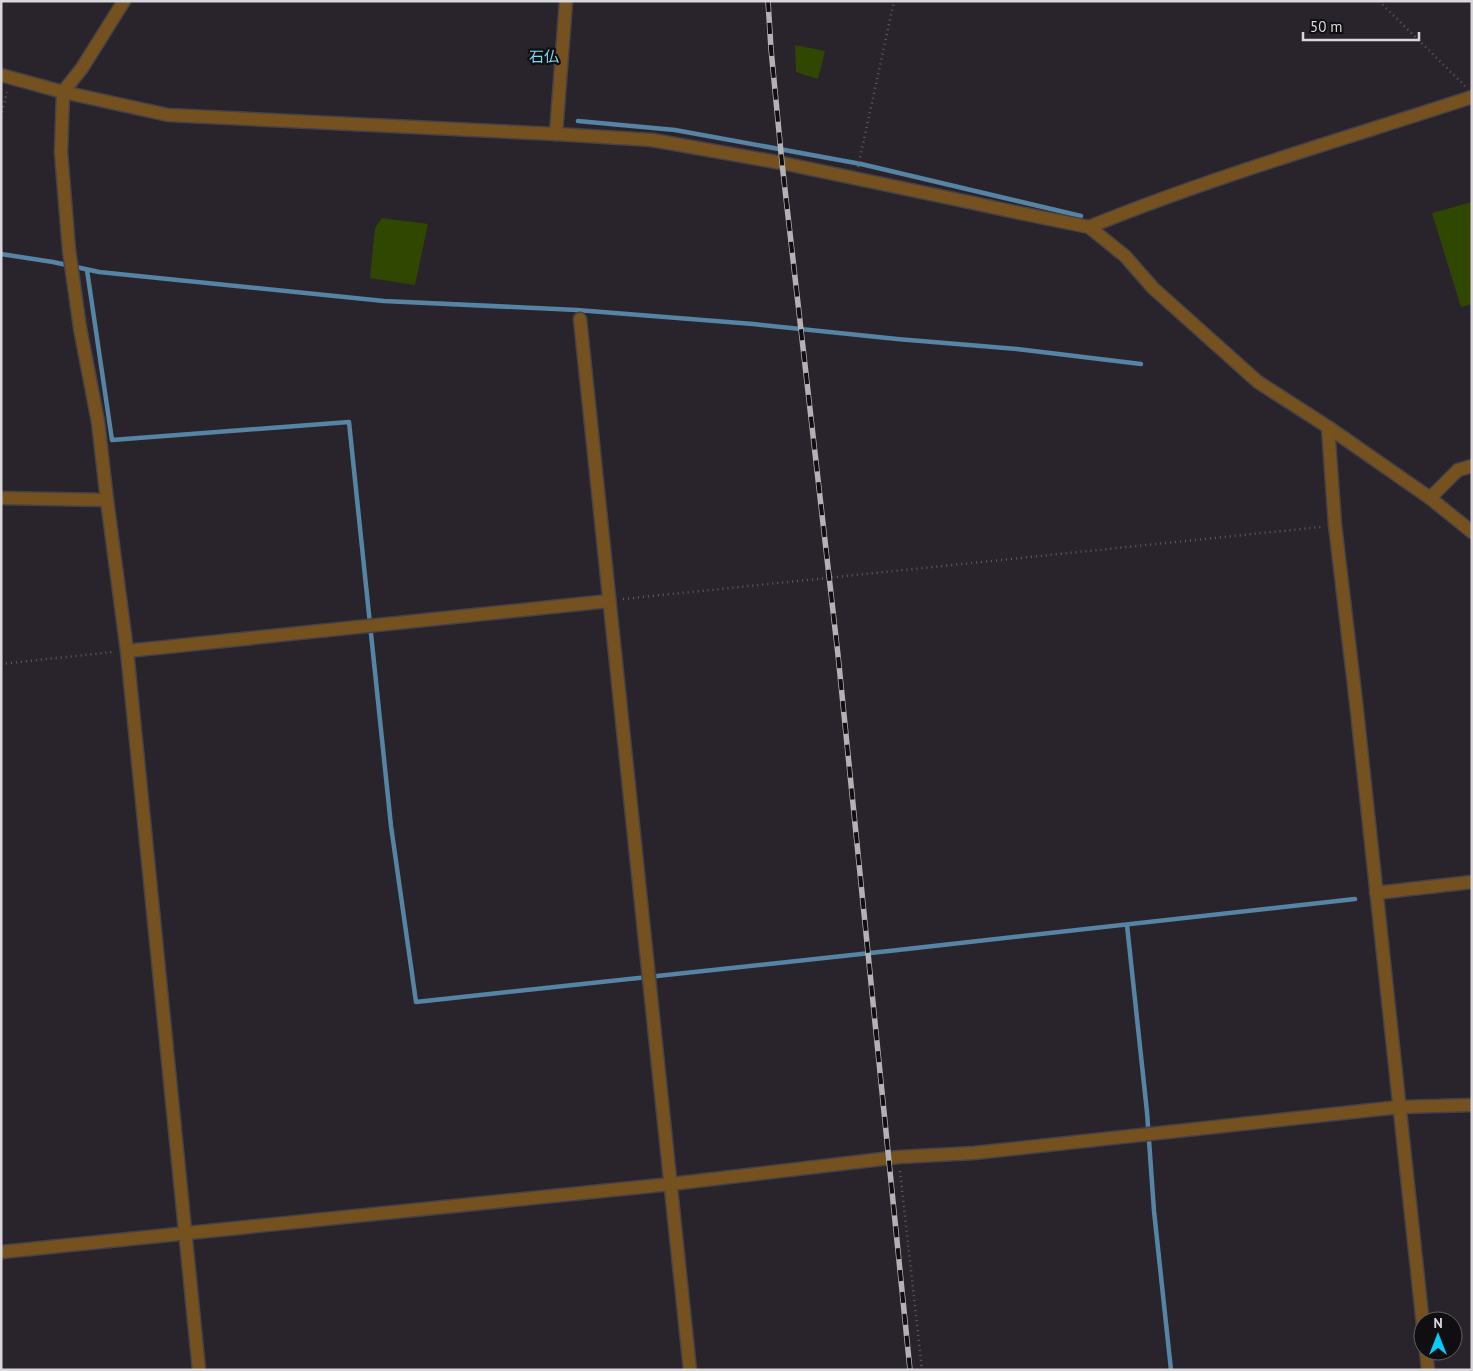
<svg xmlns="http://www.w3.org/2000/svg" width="1473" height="1371" font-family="'PT Sans','Noto Sans JP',sans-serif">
	<rect width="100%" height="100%" fill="#29242b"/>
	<g fill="#2f4700">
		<path d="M795 45 825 51 818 79 796 72Z"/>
		<path d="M1472 202V304L1461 307 1432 213Z"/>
		<path d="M382 218 428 224 415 285 370 278 375 228Z"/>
	</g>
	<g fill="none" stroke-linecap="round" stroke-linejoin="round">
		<g stroke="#5584a4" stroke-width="4.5">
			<path d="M578 121 675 130 861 164 1081 216"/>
			<path d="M1 254 53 262 99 272 384 301 577 310 753 324 897 339 1017 349 1141 364"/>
			<path d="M87 270 112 440 349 422 391 826 416 1002 898 950 1355 899"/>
			<path d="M1127 925 1147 1112 1154 1211 1171 1370"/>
		</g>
		<g stroke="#454147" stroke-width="15">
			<g id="street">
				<path d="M124 1 82 68 63 92 61 152 69 250 80 328 98 422 107 500 127 651 199 1370"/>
				<path d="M1 75 63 92 168 115 556 134 652 140 782 163 959 200 1015 212 1089 227 1125 256 1153 288 1258 382 1328 427 1430 498 1472 532"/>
				<path d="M556 134 566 1"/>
				<path d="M1089 227C1214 176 1344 139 1472 97"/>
				<path d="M580 319 690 1370"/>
				<path d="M1328 427 1335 525 1356 702 1423 1325"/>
				<path d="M1 498 107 500"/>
				<path d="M1430 498 1458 470 1472 466"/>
				<path d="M127 651 609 601"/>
				<path d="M1376 893 1472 882"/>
				<path d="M1 1252 671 1184 899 1157 974 1153 1399 1107 1472 1105"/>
				<path d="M1426 1351 1428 1370"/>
			</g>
		</g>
		<g stroke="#615c63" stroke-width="2.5" stroke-dasharray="1 4" stroke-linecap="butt">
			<path d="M1379 1 1465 86"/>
			<path d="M1 117 7 92"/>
			<path d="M858 167 894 1"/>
			<path d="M623 599 1321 527"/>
			<path d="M1 664 113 652"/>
			<path d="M900 1171 922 1370"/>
		</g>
		<use href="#street" stroke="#75511f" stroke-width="12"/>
		<g stroke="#b4b1b6" stroke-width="5.5">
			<path id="rail" d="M768 1 771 49 782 163 838 655 910 1370"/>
		</g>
		<use href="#rail" stroke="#110e11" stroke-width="4" stroke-dasharray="11" stroke-linecap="butt"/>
	</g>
	<g text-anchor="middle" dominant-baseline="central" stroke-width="4.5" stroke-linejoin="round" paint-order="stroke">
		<g font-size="15" fill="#7ad8f8" stroke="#110e11">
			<text x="544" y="56">石仏</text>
		</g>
	</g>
	<rect width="1473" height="1371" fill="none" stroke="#dad7dc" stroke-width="5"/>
	<g transform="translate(1438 1336)"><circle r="24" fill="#110e11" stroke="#615e62"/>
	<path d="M0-4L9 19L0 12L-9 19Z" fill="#07cbf9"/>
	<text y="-8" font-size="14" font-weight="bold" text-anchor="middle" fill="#dad7dc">N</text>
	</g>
	<path d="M1303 32v8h116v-8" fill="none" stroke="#dad7dc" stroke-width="2.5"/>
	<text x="1310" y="32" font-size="15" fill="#dad7dc" stroke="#110e11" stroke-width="4" paint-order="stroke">50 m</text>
</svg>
